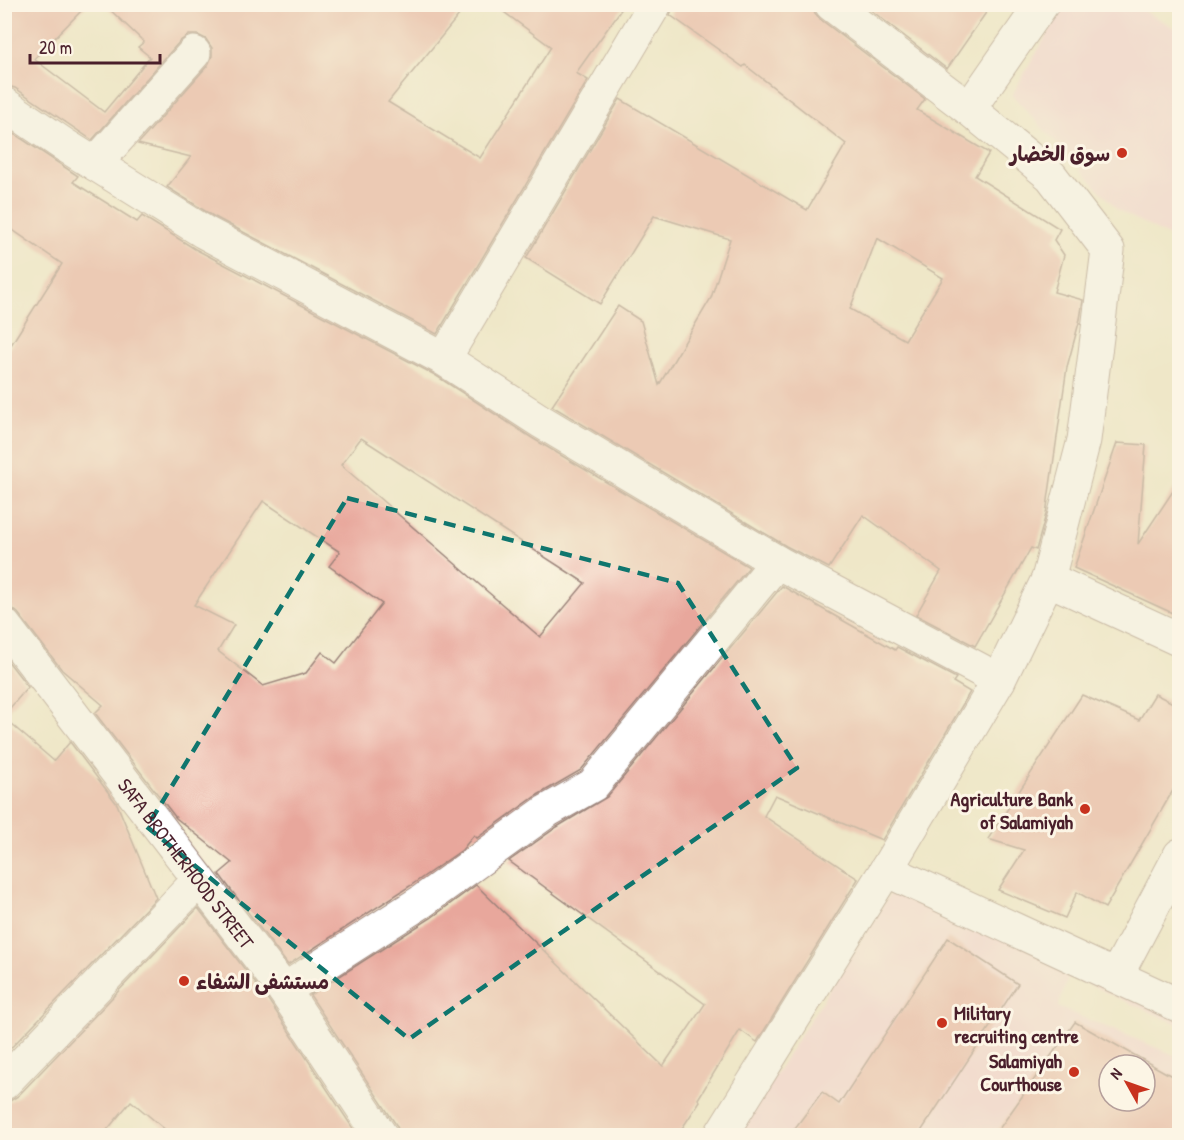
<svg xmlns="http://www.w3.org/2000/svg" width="1184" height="1140" font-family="'Patrick Hand','Playpen Sans Arabic',sans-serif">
	<rect width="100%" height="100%" fill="#fcf5e5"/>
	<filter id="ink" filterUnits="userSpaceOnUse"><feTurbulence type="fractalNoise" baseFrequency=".0167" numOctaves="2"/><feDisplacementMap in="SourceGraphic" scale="12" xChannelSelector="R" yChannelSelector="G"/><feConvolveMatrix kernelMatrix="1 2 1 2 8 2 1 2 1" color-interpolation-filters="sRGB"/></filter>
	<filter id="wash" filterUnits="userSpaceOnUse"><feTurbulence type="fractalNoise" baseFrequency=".008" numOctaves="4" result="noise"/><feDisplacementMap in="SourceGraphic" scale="24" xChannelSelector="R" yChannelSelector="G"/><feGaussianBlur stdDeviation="1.35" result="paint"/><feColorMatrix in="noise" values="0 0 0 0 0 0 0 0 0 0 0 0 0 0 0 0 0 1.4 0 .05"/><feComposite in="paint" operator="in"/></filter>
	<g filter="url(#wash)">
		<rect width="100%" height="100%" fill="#efe7c8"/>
		<g fill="#f6cfd6" fill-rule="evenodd">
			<path d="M1064 5H1134L1179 30V242L1118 210 1012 95Z"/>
			<path d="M895 886 1179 1014V1025L1069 976 1058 1007 1179 1057V1080L1075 1023 994 1135H883L822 1092 789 1135 736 1136ZM948 938 1018 984 936 1108 867 1063Z"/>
		</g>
		<g id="blocks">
			<g fill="#e8a79c" fill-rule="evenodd">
				<path d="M4 4H88L34 59 104 112 150 57 138 47 144 42 104 4H468L388 102 480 158 551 47 493 4H625L576 73 588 80 437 334 213 216 167 187 191 157 138 144 208 65 212 56V48L206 39 198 35H189L180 41 92 140 15 88 4 85Z"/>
				<path d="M674 4H813L814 12 820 19 925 99 917 110 989 153 975 176 1060 229 1054 240 1064 255 1054 292 1083 300 1080 319 1067 367 1046 514 1036 550 1031 548 975 646 916 615 941 571 863 515 829 568 786 546 552 406 618 306 641 321 659 385 711 298 730 239 654 216 600 304 526 258 620 99 807 210 846 144 745 65 743 67 670 15ZM877 238 943 278 905 340 850 309Z"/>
				<path d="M863 4H992L947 69Z"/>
				<path d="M4 127 78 176 73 182 137 222 142 216 195 249 435 375 532 438 749 567 581 770 536 796 477 838 474 835 462 850 410 886 288 965 219 874 232 863 176 818 95 713 103 705 62 670 18 613 12 608 4 607V356L62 264 4 224ZM361 438 585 583 540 637 341 465ZM263 501 340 552 329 566 382 604 336 663 322 652 306 673 263 686 218 651 234 625 194 605Z"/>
				<path d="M1117 443 1146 445 1138 544 1179 482V616L1074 568Z"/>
				<path d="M782 586 895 650 897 647 956 678 953 682 970 692 882 840 775 795 764 816 858 879 757 1042 740 1030 698 1099 700 1101 677 1136H400L397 1126 310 995 431 918 476 885 663 1066 705 1004 509 861 557 827 607 797Z"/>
				<path d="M4 656 28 687 4 715Z"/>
				<path d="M1155 694 1179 706V780L1105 908 1077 892 1065 918 998 890 1024 850 988 839 1082 695 1139 720Z"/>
				<path d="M4 718 54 761 70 742 117 804 156 898 4 1055Z"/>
				<path d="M198 908 269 1001 358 1136H173L131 1101 102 1136H4V1101H10L18 1096Z"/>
				<path d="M948 938 1018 984 918 1136H789L822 1092 839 1104Z"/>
				<path d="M1075 1022 1179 1080V1136H994ZM1109 1065H1145V1101H1109Z"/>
			</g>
		</g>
	</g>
	<g filter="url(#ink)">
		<use href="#blocks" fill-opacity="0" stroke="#9c837a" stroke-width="1.5"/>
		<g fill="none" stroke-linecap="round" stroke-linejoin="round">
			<g stroke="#9c837a" stroke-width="35">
				<g id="minor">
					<path d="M4 104 63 144 204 232 444 359 542 422 777 562 999 680"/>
					<path d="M969 109 1042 4"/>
					<path d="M95 164 194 53"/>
					<path d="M444 359 655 4"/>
					<path d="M1048 579 1180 640"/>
					<path d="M886 870 1180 1006"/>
					<path d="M1116 976 1180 855"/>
					<path d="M284 990 421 902 547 811 593 785 777 562"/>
					<path d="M4 1083 199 880"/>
					<path d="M720 1136 886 870 999 680 1048 579 1084 440 1108 250 1051 176 969 109 831 4"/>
				</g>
			</g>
			<g stroke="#9c837a" stroke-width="35">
				<g id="secondary">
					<path id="s1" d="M4 625 284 990 381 1136"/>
				</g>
			</g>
			<use href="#minor" stroke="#fff" stroke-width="33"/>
			<use href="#secondary" stroke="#fff" stroke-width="33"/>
		</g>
	</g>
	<path d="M0 0H1184V1140H0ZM347 498 678 583 797 768 409 1039 147 827Z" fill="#efe7c8" fill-opacity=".55" fill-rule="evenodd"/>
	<path fill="none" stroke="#0f766e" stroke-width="4.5" stroke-dasharray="12 8" stroke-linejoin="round" d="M347 498 678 583 797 768 409 1039 147 827Z"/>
	<g fill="#c8321e" stroke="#fcf5e5" stroke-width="2">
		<circle cx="1122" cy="153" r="6"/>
		<circle cx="1085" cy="809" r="6"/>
		<circle cx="184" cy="981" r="6"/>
		<circle cx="942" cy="1023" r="6"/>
		<circle cx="1074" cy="1072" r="6"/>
	</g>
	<g text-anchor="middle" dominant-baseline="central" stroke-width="6" stroke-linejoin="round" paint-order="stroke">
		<g font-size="20" font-weight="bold" fill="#4a1f2b" stroke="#fcf5e5" text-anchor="end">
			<text x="1110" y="153">سوق الخضار</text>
			<text x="1073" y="798">Agriculture Bank<tspan x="1073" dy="23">of Salamiyah</tspan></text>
			<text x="196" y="981" text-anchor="start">مستشفى الشفاء</text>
			<text x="954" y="1012" text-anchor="start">Military<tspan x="954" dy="23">recruiting centre</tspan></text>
			<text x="1062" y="1060">Salamiyah<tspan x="1062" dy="23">Courthouse</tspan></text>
		</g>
		<g font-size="20" fill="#4a1f2b" stroke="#fcf5e5">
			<text stroke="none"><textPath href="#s1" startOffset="300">SAFA BROTHERHOOD STREET</textPath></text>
		</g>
	</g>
	<rect width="1184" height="1140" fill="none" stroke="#fcf5e5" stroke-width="24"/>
	<g transform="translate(1127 1083) rotate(310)"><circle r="28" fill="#fcf5e5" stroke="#b59f9b" stroke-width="1.5"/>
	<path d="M0-4.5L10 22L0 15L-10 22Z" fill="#c8321e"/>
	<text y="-9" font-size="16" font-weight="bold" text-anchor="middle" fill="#4a1f2b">N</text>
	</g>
	<path d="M30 54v9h130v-9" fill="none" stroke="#4a1f2b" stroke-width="3"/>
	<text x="39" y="54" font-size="18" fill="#4a1f2b" stroke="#fcf5e5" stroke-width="4.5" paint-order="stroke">20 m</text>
</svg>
